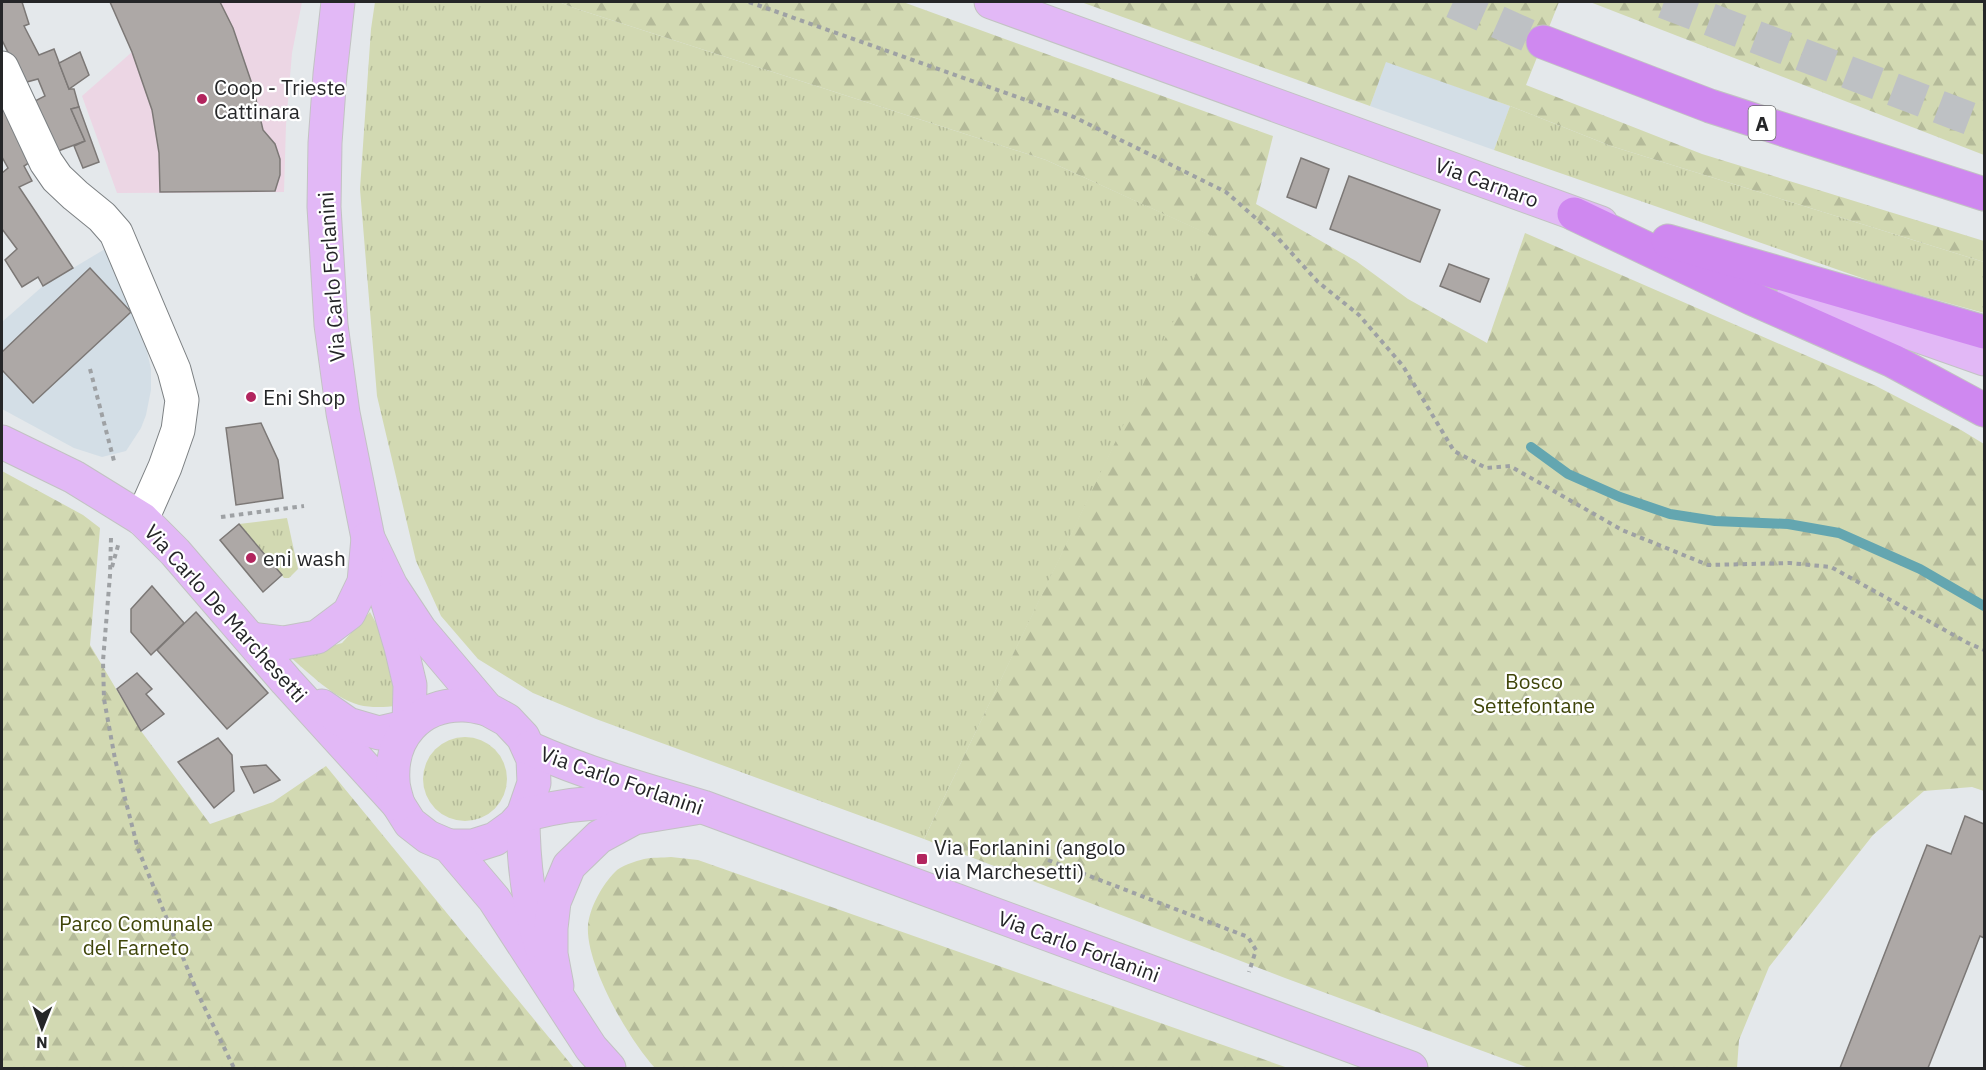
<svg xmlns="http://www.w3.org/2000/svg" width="1986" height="1070" font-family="'IBM Plex Sans',sans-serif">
	<defs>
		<pattern id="grass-tufts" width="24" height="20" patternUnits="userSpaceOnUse" patternTransform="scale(1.5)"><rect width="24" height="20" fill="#d2d9b2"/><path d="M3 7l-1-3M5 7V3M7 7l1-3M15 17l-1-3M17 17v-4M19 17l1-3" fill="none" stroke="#b4ba99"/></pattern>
		<pattern id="forest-firs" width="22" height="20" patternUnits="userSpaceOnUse" patternTransform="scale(1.5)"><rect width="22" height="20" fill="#d2d9b2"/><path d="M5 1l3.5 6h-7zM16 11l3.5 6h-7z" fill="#b4ba99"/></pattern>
	</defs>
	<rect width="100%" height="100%" fill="#e4e8eb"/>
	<path fill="#ecd6e4" d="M110 2H302L292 53 286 125 284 192 117 193 82 96 132 52Z"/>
	<g fill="#d3dee6">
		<path d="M1386 61 1510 106 1494 150 1370 106Z"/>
		<path d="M105 249 142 329 151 369V390L146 415 141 428 126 451 102 457 74 448 2 409V322L43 286Z"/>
	</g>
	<g fill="url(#grass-tufts)">
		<path d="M375 2H559L574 8 1046 160 1215 237 924 839 596 719 533 693 478 659 441 616 416 561 377 396 360 189 371 29Z"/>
		<path d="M1510 106 1611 146 1984 262V313L1879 284 1494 150Z"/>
		<path d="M287 518 298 569 289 578H284L239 524Z"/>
		<path d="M370 612 388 645 397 706C385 707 371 708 359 705 332 697 309 673 289 656L315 651 342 643Z"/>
		<circle cx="465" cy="779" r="42"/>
	</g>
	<g fill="url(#forest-firs)">
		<path d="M559 2H903L1273 136 1256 204 1356 261 1408 299 1487 343 1525 233 1876 386 1961 430 1984 444V791L1972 787 1924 791 1873 835 1769 967 1739 1040 1737 1068H1529L1285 978 924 839 1214 237 1046 160 574 8Z"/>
		<path d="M1081 2H1559L1526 85 1702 154 1984 241V262L1611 146 1510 106 1386 62 1370 106Z"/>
		<path d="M1590 2H1984V155Z"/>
		<path d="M2 471 83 515 100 528 90 645 141 731 210 824 273 802 326 766 574 1068H2Z"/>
		<path d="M671 857 698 860 1288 1068H655C629 1040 585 964 588 925 590 907 602 885 615 872 620 866 636 861 644 859 652 857 662 858 671 857Z"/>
	</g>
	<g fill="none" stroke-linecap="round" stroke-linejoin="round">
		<path stroke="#64a6b0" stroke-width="10" d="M1531 447 1568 474 1620 497 1670 514 1715 521 1788 524 1839 533 1920 569 1984 606"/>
	</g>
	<g fill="#ada8a6" stroke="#7c7876" stroke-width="1.5">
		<path d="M2 2H22L29 24 24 26 39 55 54 49 69 89H74L79 107 71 109 85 141 50 154 31 103 45 96 38 79 23 83 2 40Z"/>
		<path d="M110 2H220L233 28 253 87 263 130 275 144 280 159V175L275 191 160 192 159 153 152 110 132 52Z"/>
		<path d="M80 52 89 75 69 89 59 63Z"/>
		<path d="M2 89 35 159 24 166 32 181 19 187 73 268 43 286 38 277 22 287 5 260 17 249 2 229V173L8 168 2 157Z"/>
		<path d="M79 107 99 162 83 168 74 146 85 141 71 109Z"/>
		<path d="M1301 158 1329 169 1316 208 1287 197Z"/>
		<path d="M1349 176 1440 210 1420 262 1330 229Z"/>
		<path d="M1449 264 1489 279 1480 302 1440 286Z"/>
		<path d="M90 268 131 312 33 403 2 370V352Z"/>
		<path d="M261 423 278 460 283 498 236 505 226 428Z"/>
		<path d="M239 524 282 575 263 592 220 540Z"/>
		<path d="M152 586 184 623 151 655 131 632V609Z"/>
		<path d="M196 612 268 693 227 729 157 650Z"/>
		<path d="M137 673 152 689 146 694 164 714 141 731 117 689Z"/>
		<path d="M218 738 232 755 234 791 214 808 178 762Z"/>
		<path d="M266 765 280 780 254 793 241 767Z"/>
		<path d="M1965 816 1984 824V938L1980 936 1928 1068H1840L1927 845 1951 854Z"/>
	</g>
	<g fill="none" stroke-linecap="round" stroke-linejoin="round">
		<g stroke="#bec1c4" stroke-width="33" stroke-dasharray="33 16" stroke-linecap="butt">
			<path d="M1453 2 1543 42"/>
			<path d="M1664 2 1984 124"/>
		</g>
		<g stroke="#7c8083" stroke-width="35">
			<path id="minor" d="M2 68 46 162 57 178 75 195 102 217 116 233 174 370 182 400 178 430 165 467 142 519"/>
		</g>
		<g stroke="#c2c2c3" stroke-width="35">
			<g id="major">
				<path d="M338 2 330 74 325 143 324 207 331 325 343 413 368 538 391 586 420 630 487 709 507 720 523 737 533 759 534 783 523 815 513 826 495 839 473 846H449"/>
				<path d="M991 2 1601 223"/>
				<path d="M1794 292 1984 359"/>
				<path d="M2 442 74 477 142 519 175 552 286 681 398 804 410 823 428 837 449 846 494 899 591 1048 609 1068"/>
				<path d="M387 600 401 647 410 685 409 726"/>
				<path d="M251 639 284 643 317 637 349 613 364 582 368 538"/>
				<path d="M322 706 348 724 379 733 409 726"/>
				<path d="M529 748C585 773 644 790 703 807L1411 1068"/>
				<path d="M398 804C396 796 393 788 393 781 390 737 419 704 463 705 471 705 479 707 487 709"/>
				<path d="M523 815C523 861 528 905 542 949"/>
				<path d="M523 815C565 804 607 800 650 803"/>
				<path d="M557 986 551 954V928L554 902 569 866 599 837 634 818 695 808"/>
			</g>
		</g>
		<g stroke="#c2c2c3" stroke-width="35">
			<g id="highway">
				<path d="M1543 42 1710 106 1984 194"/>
				<path d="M1574 214 1753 299 1893 361 1984 410"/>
				<path d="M1668 241 1984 332"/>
			</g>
		</g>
		<g stroke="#9ea1a4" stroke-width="4" stroke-dasharray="4.5 4.5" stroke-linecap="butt">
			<path d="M749 2 1074 117 1226 192 1276 236 1318 282 1359 315 1403 366 1454 451 1486 468 1510 466 1622 530 1708 565 1790 563 1831 567 1968 643 1984 650"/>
			<path d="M90 369 114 461"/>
			<path d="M221 517 304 506"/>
			<path d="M111 538 110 575 103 661 104 699 115 759 138 849 198 994 234 1068"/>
			<path d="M112 567 119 542"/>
			<path d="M1048 860 1248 937 1256 950 1249 972"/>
		</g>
		<use href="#minor" stroke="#fff" stroke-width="33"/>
		<use href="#major" stroke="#e2b8f6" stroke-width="33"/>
		<use href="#highway" stroke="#cf88f0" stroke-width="33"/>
	</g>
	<g fill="#b2255e" stroke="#fff" stroke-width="2">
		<circle cx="202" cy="99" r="6"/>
		<circle cx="251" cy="397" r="6"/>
		<circle cx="251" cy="558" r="6"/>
		<rect x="916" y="853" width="12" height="12" rx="3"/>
	</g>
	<g text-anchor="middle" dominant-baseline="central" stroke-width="4.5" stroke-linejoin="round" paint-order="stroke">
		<rect fill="#fff" stroke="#666768" stroke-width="1.5" x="1748.5" y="106" width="27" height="34" rx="4.5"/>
		<g font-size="20" font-weight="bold" fill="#252628">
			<text x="1762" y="123">A</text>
		</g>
		<g font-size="21" fill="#252628" stroke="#fff" text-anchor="start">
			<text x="214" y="87">Coop - Trieste<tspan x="214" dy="24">Cattinara</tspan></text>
			<text x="263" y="397">Eni Shop</text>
			<text x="263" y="558">eni wash</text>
			<text x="934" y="847">Via Forlanini (angolo<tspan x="934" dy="24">via Marchesetti)</tspan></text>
		</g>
		<g font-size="21" fill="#252628" stroke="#fff">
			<text transform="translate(1487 182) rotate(20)">Via Carnaro</text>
			<text transform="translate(331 277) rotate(-94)">Via Carlo Forlanini</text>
			<text transform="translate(226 613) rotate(48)">Via Carlo De Marchesetti</text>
			<text transform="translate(622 780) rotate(19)">Via Carlo Forlanini</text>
			<text transform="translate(1079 946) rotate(20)">Via Carlo Forlanini</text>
		</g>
		<g font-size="21" fill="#3f4509" stroke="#fff">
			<text x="1534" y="681">Bosco<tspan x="1534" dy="24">Settefontane</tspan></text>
			<text x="136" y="923">Parco Comunale<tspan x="136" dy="24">del Farneto</tspan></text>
		</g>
	</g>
	<rect width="1986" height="1070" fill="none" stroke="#252628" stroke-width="6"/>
	<g transform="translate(42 1028) rotate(181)" stroke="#ffffff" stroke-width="4.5" paint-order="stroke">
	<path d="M0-4.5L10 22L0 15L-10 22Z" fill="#252628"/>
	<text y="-9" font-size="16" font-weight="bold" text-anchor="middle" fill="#252628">N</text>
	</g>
</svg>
